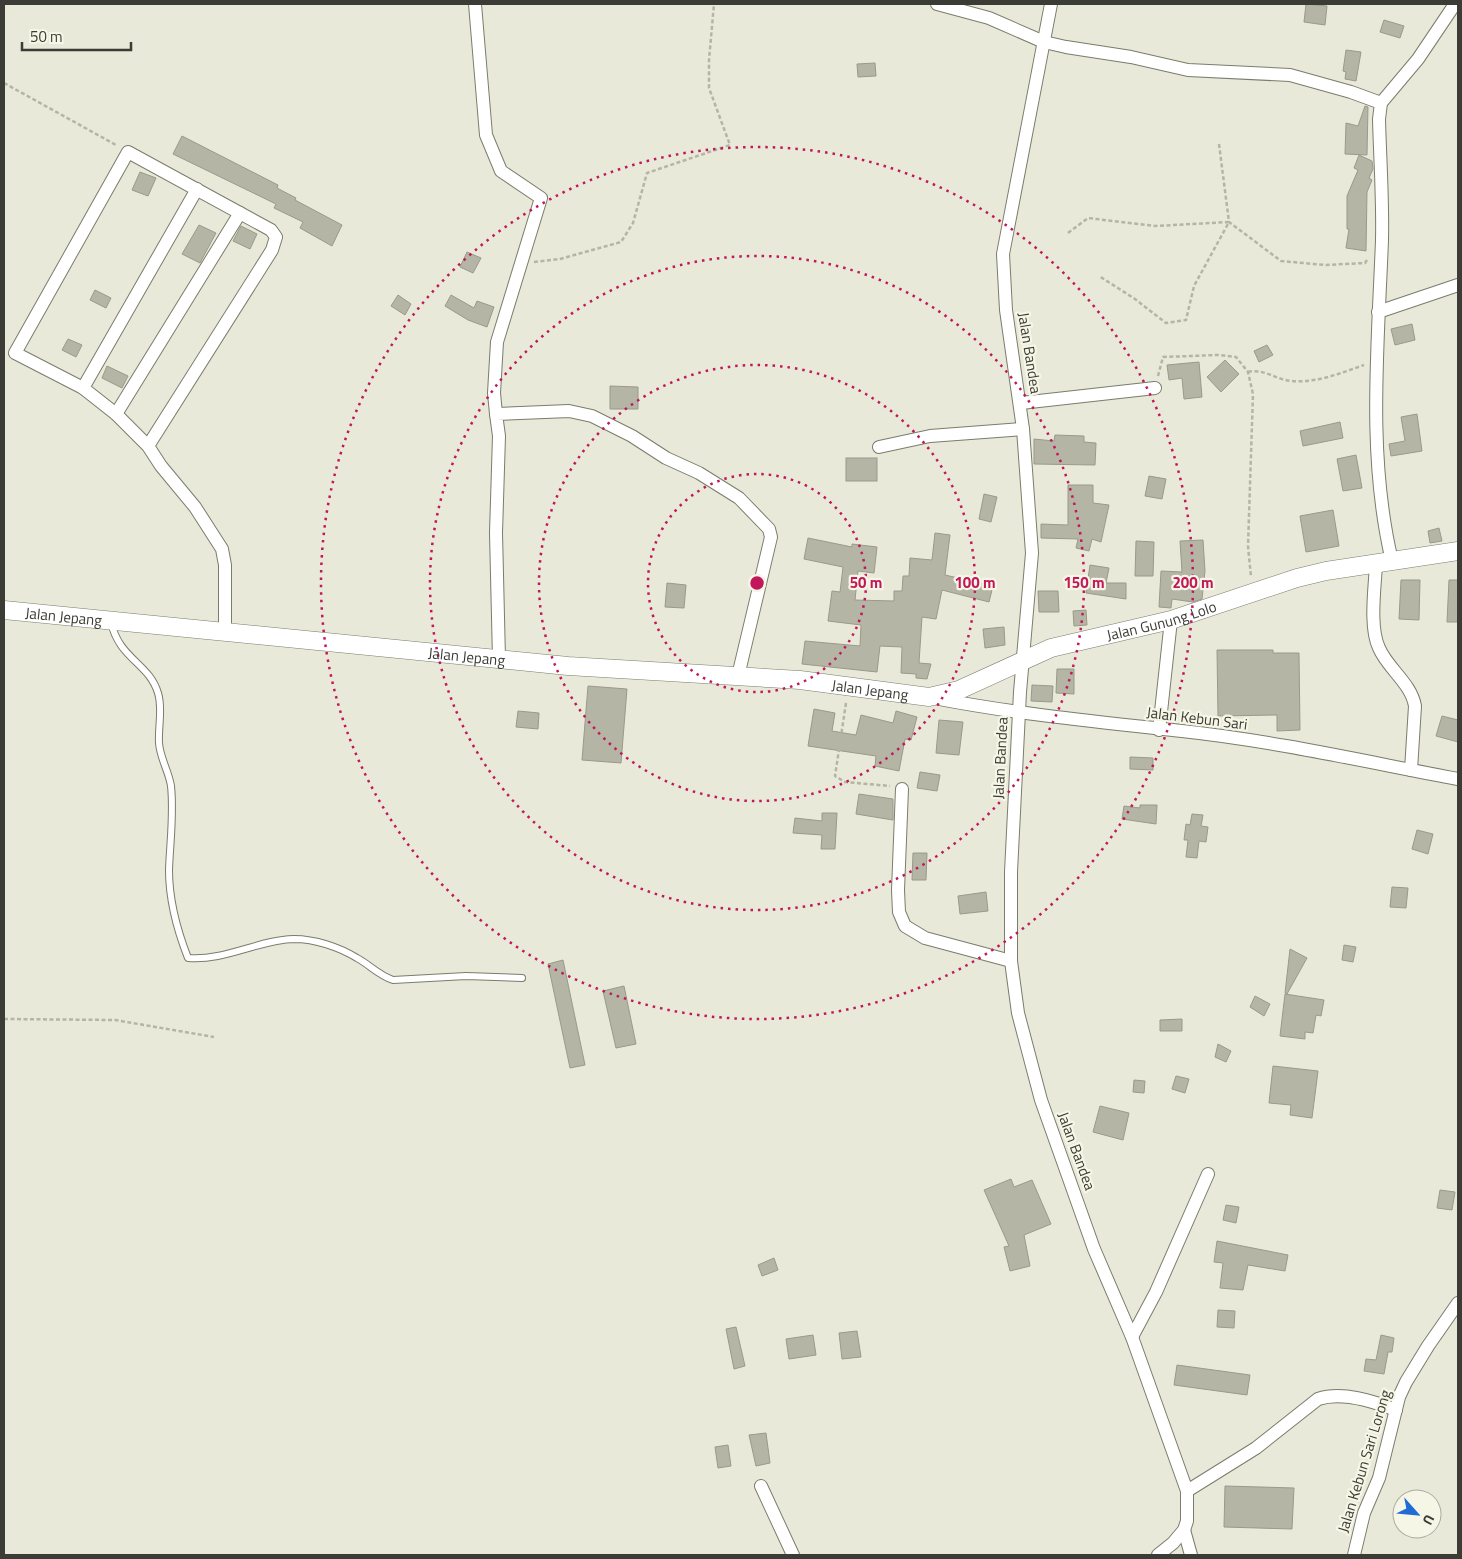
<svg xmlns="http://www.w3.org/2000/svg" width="1462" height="1559" font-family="'Titillium Web',sans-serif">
	<rect width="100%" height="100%" fill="#e8e9d8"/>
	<g fill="#b4b5a4" stroke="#999a8a">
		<path d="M1306 4 1327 6 1325 25 1304 22Z"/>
		<path d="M1384 20 1404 26 1400 38 1380 32Z"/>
		<path d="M1346 50 1361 52 1356 81 1345 79 1346 72 1343 71Z"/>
		<path d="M875 63 876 76 858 77 857 64Z"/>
		<path d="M1365 106 1368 107 1367 155 1345 154 1346 123 1358 126Z"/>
		<path d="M182 136 278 185 277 188 296 198 295 200 342 225 332 246 300 228 303 222 274 208 276 204 173 154Z"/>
		<path d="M1359 155 1372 161 1373 169 1369 178 1372 180 1367 192 1366 251 1346 248 1349 229H1347V196L1358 170 1354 168Z"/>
		<path d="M140 172 156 178 148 196 132 190Z"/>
		<path d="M199 225 216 233 200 263 182 254Z"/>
		<path d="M241 226 257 234 250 249 233 241Z"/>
		<path d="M467 252 481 258 473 273 460 267Z"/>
		<path d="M95 290 111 298 106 308 90 300Z"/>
		<path d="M398 295 411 304 405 315 391 306Z"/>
		<path d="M451 295 474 308 477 301 494 307 487 327 468 320 445 306Z"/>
		<path d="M1412 324 1415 340 1395 345 1391 329Z"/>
		<path d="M68 339 82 345 76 357 62 350Z"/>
		<path d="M1267 345 1273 355 1259 362 1254 351Z"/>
		<path d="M1225 360 1239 374 1221 392 1207 377Z"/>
		<path d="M1199 362 1202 397 1184 399 1182 378 1169 380 1167 365Z"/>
		<path d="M107 366 128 376 122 388 102 378Z"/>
		<path d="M610 386 638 387V409H610Z"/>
		<path d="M1417 414 1422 451 1391 456 1389 444 1405 441 1401 417Z"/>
		<path d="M1340 422 1343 438 1303 446 1300 431Z"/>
		<path d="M1055 435 1084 436V442L1096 443 1095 465 1034 464V439L1054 441Z"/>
		<path d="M1356 455 1362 488 1343 491 1337 459Z"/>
		<rect x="846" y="458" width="31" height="23"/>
		<path d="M1149 476 1166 479 1162 499 1145 496Z"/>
		<path d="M1068 485H1093V503L1109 505 1101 542 1092 539 1089 551 1076 548 1078 539 1041 538V524L1068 525Z"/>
		<path d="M984 494 997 497 991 522 979 519Z"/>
		<path d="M1333 510 1339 546 1306 552 1300 516Z"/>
		<path d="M1439 528 1442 541 1430 543 1428 531Z"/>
		<path d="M935 533 950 535 945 575 993 586 989 602 942 590 936 619 922 617 919 663 931 664 927 679 916 678V674L901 673 902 647 880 646 877 672 802 664 805 641 860 646 861 625 828 621 832 591 840 592 843 567 804 559 808 538 852 547V544L877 547 874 573 858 571 855 600 894 601V591H902L903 576H909L910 558 932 560Z"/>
		<path d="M1203 540 1205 571 1202 599 1193 602 1172 599 1171 608 1159 607 1161 571 1182 572 1180 541Z"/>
		<path d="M1136 541 1154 542 1153 576H1135Z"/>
		<path d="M1090 565 1109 568 1106 583H1126V599L1086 593Z"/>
		<path d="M1401 580H1420L1419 620 1399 619Z"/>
		<path d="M1449 580H1458V622H1447Z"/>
		<path d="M667 583 686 585 684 608 665 607Z"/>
		<path d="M1038 591H1058L1059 612H1039Z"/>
		<path d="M1086 610 1087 625 1074 626 1073 611Z"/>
		<path d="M1004 627 1005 645 985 648 983 629Z"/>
		<path d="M1217 650H1273V653H1299L1300 730 1277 731V715L1218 716Z"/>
		<path d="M1057 669H1074V694L1056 693Z"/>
		<path d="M1032 685 1053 686 1052 702 1031 701Z"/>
		<path d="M588 686 627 689 621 763 582 760Z"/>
		<path d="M814 709 835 713 832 731 856 735 861 715 893 723 896 711 917 717 911 740 905 739 899 771 875 766 876 756 808 746Z"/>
		<path d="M518 711 539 713 538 729 516 727Z"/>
		<path d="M1442 716 1458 720V742L1436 736Z"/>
		<path d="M939 720 963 722 959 755 936 753Z"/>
		<path d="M1130 757 1153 758V770L1130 769Z"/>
		<path d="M920 772 940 775 937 791 917 788Z"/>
		<path d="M859 794 893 799V820L856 814Z"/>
		<path d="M1140 805H1157L1156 824 1122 819 1124 806 1140 808Z"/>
		<path d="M822 813H837L835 849H821L822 835 793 833 795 818 822 821Z"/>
		<path d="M1192 814 1203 815 1201 826 1208 827 1206 842 1199 841 1197 858 1186 857 1188 840H1184L1186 824 1190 825Z"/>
		<path d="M1417 830 1433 834 1428 854 1412 849Z"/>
		<path d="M913 853H927L926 880H912Z"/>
		<path d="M1392 887 1408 888 1406 908 1390 907Z"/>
		<path d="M986 892 988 911 960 914 958 896Z"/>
		<path d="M1344 945 1356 947 1353 962 1342 960Z"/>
		<path d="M1290 949 1307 958 1287 994 1285 993Z"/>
		<path d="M563 960 585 1065 570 1068 548 964Z"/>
		<path d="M624 986 636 1044 616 1048 603 991Z"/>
		<path d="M1285 994 1324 1000 1321 1016 1316 1015 1313 1033 1305 1032V1039L1280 1036Z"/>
		<path d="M1255 996 1270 1004 1264 1016 1250 1007Z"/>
		<path d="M1182 1019V1031H1160V1020Z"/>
		<path d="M1218 1044 1231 1051 1226 1062 1215 1057Z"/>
		<path d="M1273 1066 1318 1071 1312 1118 1290 1115 1291 1105 1269 1103Z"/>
		<path d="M1176 1076 1189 1079 1185 1093 1172 1089Z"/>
		<path d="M1134 1080 1145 1081 1144 1093 1133 1092Z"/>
		<path d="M1100 1106 1129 1113 1123 1140 1093 1132Z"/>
		<path d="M1011 1179 1014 1187 1032 1180 1051 1224 1024 1235 1030 1266 1010 1271 1004 1247 1009 1246 984 1190Z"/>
		<path d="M1440 1190 1455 1192 1452 1210 1437 1208Z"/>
		<path d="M1226 1205 1239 1207 1236 1223 1223 1220Z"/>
		<path d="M1217 1241 1288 1255 1285 1271 1248 1265 1243 1290 1220 1288 1223 1263 1214 1262Z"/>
		<path d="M774 1258 778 1270 762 1276 758 1265Z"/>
		<path d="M1218 1310 1235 1311 1234 1328 1217 1327Z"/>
		<path d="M736 1327 745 1366 734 1369 726 1329Z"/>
		<path d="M857 1331 861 1357 842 1359 839 1333Z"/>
		<path d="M813 1335 816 1355 789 1359 786 1339Z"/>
		<path d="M1381 1335 1394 1338 1392 1352H1388L1384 1374 1364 1371 1366 1359 1376 1360Z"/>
		<path d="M1177 1365 1250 1375 1247 1395 1174 1385Z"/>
		<path d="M766 1433 770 1463 756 1466 749 1435Z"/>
		<path d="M728 1445 731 1466 718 1468 715 1447Z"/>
		<path d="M1225 1486 1294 1488 1292 1529 1224 1527Z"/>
	</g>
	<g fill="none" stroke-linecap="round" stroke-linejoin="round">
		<g stroke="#7b7c6c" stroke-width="8">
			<path id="lane" d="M111 622C119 659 149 663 158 693 163 709 158 726 159 743 160 758 169 772 171 786 174 814 170 842 169 870 169 901 177 930 188 958 225 961 258 940 294 939 315 939 339 947 357 958 370 965 378 975 393 980L466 976 522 978"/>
		</g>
		<g stroke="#7b7c6c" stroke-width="14">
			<g id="street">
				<path d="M475 4 486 135 501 171 541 198 497 342 494 393 496 414"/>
				<path d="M937 4 989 18 1044 42 1066 47 1131 57 1188 70 1290 75 1351 92 1381 103"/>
				<path d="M1051 4 1003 254 1006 310 1023 429 1032 553 1020 692 1011 872V961L1018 1013 1041 1100 1094 1249 1132 1337 1187 1491V1521L1184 1530 1173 1543 1158 1555"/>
				<path d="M1378 312 1458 285"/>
				<path d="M83 388 197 189"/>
				<path d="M1021 403 1155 388"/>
				<path d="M116 414 240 213"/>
				<path d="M148 446 272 250 276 237 271 230 128 152 15 353 83 388 116 414 148 446 161 466 195 507 222 549 225 565V631"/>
				<path d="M879 447 930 436 1023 429"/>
				<path d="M1392 561C1367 456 1378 347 1382 240 1383 200 1380 159 1379 119L1381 103 1418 59 1455 4"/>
				<path d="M1376 564C1375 587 1369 627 1379 648 1388 669 1411 683 1415 706L1411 770"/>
				<path d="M499 659 496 533 499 436 496 414 569 411 592 416 632 436 666 458 699 473 739 498 769 529 771 537 738 676"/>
				<path d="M934 698C1016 714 1099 722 1182 731 1275 741 1367 762 1458 779"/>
				<path d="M1159 730 1171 620"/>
				<path d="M902 789 898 890 899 912 905 926 925 938 1011 961"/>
				<path d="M1132 1337 1156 1292 1208 1174"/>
				<path d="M761 1486 793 1555"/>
				<path d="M1187 1491 1256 1448 1318 1399C1342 1391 1373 1401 1396 1410"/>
				<path d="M1184 1530 1191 1555"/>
				<path d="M1354 1555 1364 1513 1379 1478 1399 1397 1406 1382 1428 1346 1458 1303"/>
			</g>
		</g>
		<g stroke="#7b7c6c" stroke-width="19">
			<g id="secondary">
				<path id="s1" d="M4 610 568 666 800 680 929 697 959 690 1051 648 1171 620 1297 578 1326 571 1458 551"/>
			</g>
		</g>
		<g stroke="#b4b5a7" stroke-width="2.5" stroke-dasharray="4 2.5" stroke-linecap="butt">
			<path d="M4 83 116 145"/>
			<path d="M1219 144 1229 222 1281 261 1325 265 1365 263 1367 260"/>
			<path d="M1068 233 1088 218 1155 226 1229 222 1194 286 1186 320 1166 323 1135 299 1099 276"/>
			<path d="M534 262 560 259 621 242 633 223 647 173 730 145 709 88V60L714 4"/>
			<path d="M1248 372C1264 368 1276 380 1292 381 1317 383 1341 373 1364 365"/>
			<path d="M1158 376 1163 357 1218 355 1236 357 1248 372 1253 394 1248 546 1251 577"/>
			<path d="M846 703 835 776 845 782 890 786"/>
			<path d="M4 1019 115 1020 214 1037"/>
		</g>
		<use href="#lane" stroke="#fff" stroke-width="6"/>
		<use href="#street" stroke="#fff" stroke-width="12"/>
		<use href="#secondary" stroke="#fff" stroke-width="18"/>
	</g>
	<g fill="none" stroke="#c2185b" stroke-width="2.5" stroke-dasharray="2.5 5">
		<circle cx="757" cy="583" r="109"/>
		<circle cx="757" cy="583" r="218"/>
		<circle cx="757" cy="583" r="327"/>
		<circle cx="757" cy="583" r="436"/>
	</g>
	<g text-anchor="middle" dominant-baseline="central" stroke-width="4.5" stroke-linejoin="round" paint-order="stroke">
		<g font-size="15" fill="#3c3c36" stroke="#f5f6e5">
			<text transform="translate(1030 353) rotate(81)">Jalan Bandea</text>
			<text stroke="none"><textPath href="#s1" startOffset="60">Jalan Jepang</textPath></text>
			<text stroke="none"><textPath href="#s1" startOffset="1175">Jalan Gunung Lolo</textPath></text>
			<text stroke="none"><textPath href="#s1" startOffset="465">Jalan Jepang</textPath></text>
			<text stroke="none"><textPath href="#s1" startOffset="870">Jalan Jepang</textPath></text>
			<text transform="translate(1197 718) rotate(7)">Jalan Kebun Sari</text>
			<text transform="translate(1000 758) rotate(-87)">Jalan Bandea</text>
			<text transform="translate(1077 1151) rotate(70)">Jalan Bandea</text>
			<text transform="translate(1364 1461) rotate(-73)">Jalan Kebun Sari Lorong</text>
		</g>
	</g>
	<circle cx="757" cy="583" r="8" fill="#c2185b" stroke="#f5f6e5" stroke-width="2.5"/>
	<g font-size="15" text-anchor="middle" font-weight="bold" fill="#c2185b" stroke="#f5f6e5" stroke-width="4.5" stroke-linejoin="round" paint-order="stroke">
		<text x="866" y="588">50 m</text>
		<text x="975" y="588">100 m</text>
		<text x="1084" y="588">150 m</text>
		<text x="1193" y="588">200 m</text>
	</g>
	<rect width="1462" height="1559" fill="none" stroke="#3c3c36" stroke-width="10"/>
	<g transform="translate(1417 1514) rotate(117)"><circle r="24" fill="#f5f6e5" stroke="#abac9f"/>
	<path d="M0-4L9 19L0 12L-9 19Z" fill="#216bd6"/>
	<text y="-8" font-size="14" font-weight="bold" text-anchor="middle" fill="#3c3c36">U</text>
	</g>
	<path d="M22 42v8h109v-8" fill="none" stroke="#3c3c36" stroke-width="2.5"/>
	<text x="30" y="42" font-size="15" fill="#3c3c36" stroke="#f5f6e5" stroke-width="4" paint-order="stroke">50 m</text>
</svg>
